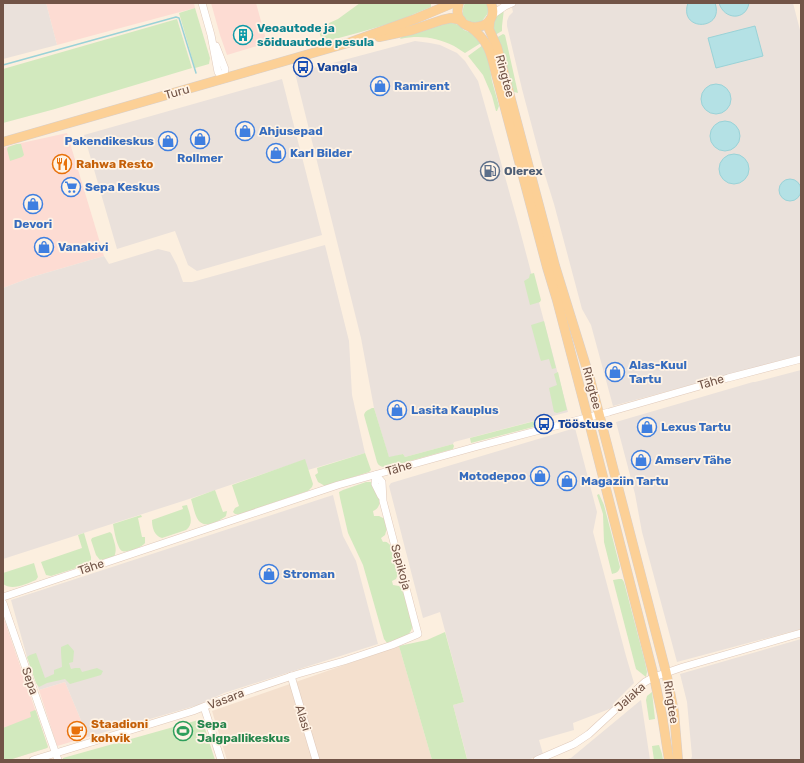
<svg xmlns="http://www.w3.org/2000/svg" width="804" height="763" font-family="Rubik,sans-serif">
	<rect width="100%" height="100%" fill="#fcefdf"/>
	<path fill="#f4e0ce" d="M399 646 432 760H227L212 711Z"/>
	<g fill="#fddcd3">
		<path d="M46 3H194L195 8 57 45Z"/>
		<path d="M211 3H256L267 43 227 55 220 35Z"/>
		<path d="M67 133 104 256 32 277 3 288V148L17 144Z"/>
		<path d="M3 616 48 747 47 748 9 760H3Z"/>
		<path d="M65 682 88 737 57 746 39 690Z"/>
	</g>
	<g fill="#eae1db">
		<path d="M3 3H46L57 45 3 59Z"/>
		<path d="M511 3H793L801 34V355L613 406 591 325 582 309 554 204 544 172 522 89 507 26V21L509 16 513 12Z"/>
		<path d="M415 41 430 43 440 45 457 53 465 61 478 81 518 223 568 412 454 442 453 444 405 457 403 454 389 458 374 408 361 338 295 73Z"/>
		<path d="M282 79 322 235 197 271 188 265 175 231 117 249 84 135Z"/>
		<path d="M325 245 349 341 352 395 365 453 308 470 304 460 186 500 3 559V288L32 277 104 256 109 264 158 249 170 252 177 265 183 282H192Z"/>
		<path d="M801 370V629L677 662 642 532 635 494 616 422 753 382H755Z"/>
		<path d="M575 428 597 512 593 532 626 656 634 683 614 703 612 708 573 723 574 730 539 740 543 754 528 760H462L467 758 453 705 464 702 440 612 423 618 389 486 391 483Z"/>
		<path d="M333 495 343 536 356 561 378 644 224 693 198 705 88 737 65 682 39 690 27 657 11 600Z"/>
		<path d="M801 639V760H691L692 756 687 702 680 674Z"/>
		<path d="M641 700 650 760H564L571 758Z"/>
	</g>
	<g fill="#d2e9be">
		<path d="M360 3H431V7L395 22 361 32 324 42 322 41 318 28 338 19Z"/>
		<path d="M465 3H486C492 14 485 15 481 23 477 23 471 23 468 21 461 18 462 9 465 3Z"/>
		<path d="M195 8 210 58 209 64 195 68 179 13Z"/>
		<path d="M504 9 502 26V31L495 35C489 25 496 15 504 9Z"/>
		<path d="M177 19 192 68 55 109 3 123V69Z"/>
		<path d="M445 23H452L459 25 464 30 472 33 481 43 465 53C461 51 458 48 454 46 435 37 420 35 400 39L402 36Z"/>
		<path d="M503 34 505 35 518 93 514 92 496 38Z"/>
		<path d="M483 45 489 61 492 81 499 106 497 111H496L492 96 483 75 468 56Z"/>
		<path d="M17 144H21L24 155 22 157 10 161 7 149 8 147Z"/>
		<path d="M534 273 541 300 540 302 530 305 524 281 529 278 530 274Z"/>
		<path d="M544 321 556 368 552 369 549 359 541 361 540 358 531 325Z"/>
		<path d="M558 372 567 410 557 413 554 412 549 388 557 385 554 374Z"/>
		<path d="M372 408H374L389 457 403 454 405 457 453 444 454 446 453 449 388 467C383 467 379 467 377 462L364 415C365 411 368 410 372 408Z"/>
		<path d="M539 420 541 425 471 443 470 438Z"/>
		<path d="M365 453 371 470 369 472 325 486 318 482 315 475 318 473 317 468Z"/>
		<path d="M305 459 313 484 312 487 308 491 240 514H235L233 512 235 508 239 506 232 485Z"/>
		<path d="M366 482H372C375 489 383 500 378 507 377 509 375 510 373 511L374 516H379L385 519 387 528 385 535 381 538 383 542C387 541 388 543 391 546L399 572 396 579 392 581 393 585 399 586 403 590 412 625C413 637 398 639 389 642L387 643 384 639 363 565 348 533 340 498 339 492 343 490Z"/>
		<path d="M215 490 223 512 227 511 226 516C218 522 203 530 197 518 194 512 193 505 191 499Z"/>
		<path d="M599 494 604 505 620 567C619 572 616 573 612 574L604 542 603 514 597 495Z"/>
		<path d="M187 505C189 513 195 523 186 530L162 538C154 536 152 527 152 520L183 509 182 506Z"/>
		<path d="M141 515 142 517 138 518 142 537H145C145 538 145 541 145 543 143 547 126 553 122 551 117 548 114 530 113 524Z"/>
		<path d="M110 532 112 534C114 542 118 549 114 557L100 560 96 555 91 540 92 538Z"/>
		<path d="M84 533 91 557V560L89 564 51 576 46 575 41 562 82 548 78 535Z"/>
		<path d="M34 563 38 577 36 580C26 584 12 591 3 584V573Z"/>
		<path d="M619 579H622L624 582 645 662 647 672 646 677 636 669 613 580Z"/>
		<path d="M445 632 464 702 453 705 467 759 462 760H432L399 646 427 640Z"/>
		<path d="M68 644 74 651 73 662 69 663 71 669 75 668H80L82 672 97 668 103 671 101 675 70 684 65 679 47 683 39 687 36 683 27 657 30 655 36 653 45 678 54 674V670L62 667 61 652V647Z"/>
		<path d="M652 692 655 719 649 720 646 700 647 696Z"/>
		<path d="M35 710 36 711 48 747 47 748 9 760H3V728L31 717 30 712Z"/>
		<path d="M202 719 215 760H63V758Z"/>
		<path d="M659 745 662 754 663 760H654L652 746Z"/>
	</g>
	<g fill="#b4e1e5" stroke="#9ad2d7">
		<path d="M688 3H715C725 31 678 32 688 3Z"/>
		<path d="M719 3H749C746 21 724 20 719 3Z"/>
		<path d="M755 26 763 56 716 68 708 38Z"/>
		<circle cx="716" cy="99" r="15"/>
		<circle cx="725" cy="136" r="15"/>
		<circle cx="734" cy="169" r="15"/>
		<circle cx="790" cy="190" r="11"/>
	</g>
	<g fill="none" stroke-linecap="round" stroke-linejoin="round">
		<path stroke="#9ad2d7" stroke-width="1.5" d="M3 65 176 17 179 18 196 73"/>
		<g stroke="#e0cabb" stroke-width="8">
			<g id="minor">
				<path d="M202 3 211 35 218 72 223 79"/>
				<path d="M492 15 505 6 512 3"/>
				<path d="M216 46 225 69 223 79"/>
				<path d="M376 475 375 484 381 496"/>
				<path d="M3 597 236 519 338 485 475 447 609 412 728 378 801 359"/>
				<path d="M3 603 58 760"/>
				<path d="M291 676 316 760"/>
				<path d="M204 707 221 760"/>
				<path d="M33 760 193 711 223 699 298 674 344 661 392 645 418 634 383 501 382 482 376 475"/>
				<path d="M537 760 574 744 589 734 645 682 654 677 683 667 801 633"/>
			</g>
		</g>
		<g stroke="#d8cfcb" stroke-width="10">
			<g id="major">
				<path d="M459 3C448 36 503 34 491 3"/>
				<path d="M490 20 489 29 497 47 555 266 590 379 666 672 674 712 678 760"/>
				<path d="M469 26C488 40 491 52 496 74L547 267 557 300 590 426 654 677 662 715 669 760"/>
				<path d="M379 37 412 30 442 20 451 18 461 20"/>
				<path d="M3 142 351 42 415 19 453 3"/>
			</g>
		</g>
		<use href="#minor" stroke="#fff" stroke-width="7"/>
		<use href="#major" stroke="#fcd096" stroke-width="9"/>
	</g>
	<defs>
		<g id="building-ring" transform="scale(1)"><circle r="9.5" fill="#fff3e5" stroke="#0f9aa8" stroke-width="1.5"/><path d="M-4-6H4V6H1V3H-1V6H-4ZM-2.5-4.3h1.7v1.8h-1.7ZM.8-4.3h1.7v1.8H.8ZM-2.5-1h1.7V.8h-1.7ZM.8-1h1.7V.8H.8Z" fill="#0f9aa8"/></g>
		<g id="bus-ring" transform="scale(1)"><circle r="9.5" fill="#fff3e5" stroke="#1a4fb4" stroke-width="1.5"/><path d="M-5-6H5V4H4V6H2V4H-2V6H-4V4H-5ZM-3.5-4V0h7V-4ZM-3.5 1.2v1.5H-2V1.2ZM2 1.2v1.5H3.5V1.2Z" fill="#1a4fb4"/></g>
		<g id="shop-ring" transform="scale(1)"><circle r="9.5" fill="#fff3e5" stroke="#3f7fe0" stroke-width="1.5"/><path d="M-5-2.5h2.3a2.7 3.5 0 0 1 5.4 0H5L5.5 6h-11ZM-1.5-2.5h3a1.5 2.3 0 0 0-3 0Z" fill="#3f7fe0"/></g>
		<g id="restaurant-ring" transform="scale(1)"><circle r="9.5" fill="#fff3e5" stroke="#e8710a" stroke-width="1.5"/><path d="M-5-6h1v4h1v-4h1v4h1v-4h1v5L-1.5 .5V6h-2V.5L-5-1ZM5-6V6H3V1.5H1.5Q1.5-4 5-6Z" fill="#e8710a"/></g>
		<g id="fuel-ring" transform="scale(1)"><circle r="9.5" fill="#fff3e5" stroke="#5c6f8a" stroke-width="1.5"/><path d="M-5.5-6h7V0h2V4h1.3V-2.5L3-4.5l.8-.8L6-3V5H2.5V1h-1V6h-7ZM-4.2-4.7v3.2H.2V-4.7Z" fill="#5c6f8a"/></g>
		<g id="supermarket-ring" transform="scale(1)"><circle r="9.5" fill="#fff3e5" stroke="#3f7fe0" stroke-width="1.5"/><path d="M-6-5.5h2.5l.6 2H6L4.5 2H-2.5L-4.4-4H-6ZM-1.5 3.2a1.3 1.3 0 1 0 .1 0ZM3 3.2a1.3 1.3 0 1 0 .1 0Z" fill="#3f7fe0"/></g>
		<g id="cafe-ring" transform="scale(1)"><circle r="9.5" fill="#fff3e5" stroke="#e8710a" stroke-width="1.5"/><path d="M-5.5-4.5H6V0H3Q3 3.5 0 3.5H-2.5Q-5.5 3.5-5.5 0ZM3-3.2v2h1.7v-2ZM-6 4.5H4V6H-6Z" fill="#e8710a"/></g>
		<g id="stadium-ring" transform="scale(1)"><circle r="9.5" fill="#fff3e5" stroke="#2e9e5b" stroke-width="1.5"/><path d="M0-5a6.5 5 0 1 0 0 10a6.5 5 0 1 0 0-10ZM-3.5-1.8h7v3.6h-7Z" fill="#2e9e5b"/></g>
	</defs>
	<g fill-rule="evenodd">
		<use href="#building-ring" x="243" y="35"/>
		<use href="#bus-ring" x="303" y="67"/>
		<use href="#shop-ring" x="380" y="86"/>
		<use href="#shop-ring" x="245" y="131"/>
		<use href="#shop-ring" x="200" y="139"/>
		<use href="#shop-ring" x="168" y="141"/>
		<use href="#shop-ring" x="276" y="153"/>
		<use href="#restaurant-ring" x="62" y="164"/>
		<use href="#fuel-ring" x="490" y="171"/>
		<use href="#supermarket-ring" x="71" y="187"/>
		<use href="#shop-ring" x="33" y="204"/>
		<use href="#shop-ring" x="44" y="247"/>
		<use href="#shop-ring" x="615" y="372"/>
		<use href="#shop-ring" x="397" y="410"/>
		<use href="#bus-ring" x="544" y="424"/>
		<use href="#shop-ring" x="647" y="427"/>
		<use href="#shop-ring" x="641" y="460"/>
		<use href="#shop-ring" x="540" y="476"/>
		<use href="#shop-ring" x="567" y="481"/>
		<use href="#shop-ring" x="269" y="574"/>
		<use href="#cafe-ring" x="77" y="731"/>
		<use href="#stadium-ring" x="183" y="731"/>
	</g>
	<g text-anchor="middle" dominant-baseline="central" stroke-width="3.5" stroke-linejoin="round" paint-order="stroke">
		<g font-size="12" font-weight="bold" fill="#0d838f" stroke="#fff3e5" text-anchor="start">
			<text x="257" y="28">Veoautode ja<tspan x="257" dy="14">sõiduautode pesula</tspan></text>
		</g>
		<g font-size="12" font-weight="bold" fill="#164399" stroke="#fff3e5" text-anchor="start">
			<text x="317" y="67">Vangla</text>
			<text x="558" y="424">Tööstuse</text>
		</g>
		<g font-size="12" fill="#725447" stroke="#fff3e5">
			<text transform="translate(505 76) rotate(75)">Ringtee</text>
			<text transform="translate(177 92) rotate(-16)">Turu</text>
			<text transform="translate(711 382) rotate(-16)">Tähe</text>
			<text transform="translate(592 388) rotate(75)">Ringtee</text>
			<text transform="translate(399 468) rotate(-16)">Tähe</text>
			<text transform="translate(91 567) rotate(-18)">Tähe</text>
			<text transform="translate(401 567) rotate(75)">Sepikoja</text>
			<text transform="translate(30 681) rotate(71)">Sepa</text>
			<text transform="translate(630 697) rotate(-42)">Jalaka</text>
			<text transform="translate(226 699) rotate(-21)">Vasara</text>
			<text transform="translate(671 702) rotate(81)">Ringtee</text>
			<text transform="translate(303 718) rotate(73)">Alasi</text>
		</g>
		<g font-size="12" font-weight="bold" fill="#366cbe" stroke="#fff3e5" text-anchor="start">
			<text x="394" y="86">Ramirent</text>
			<text x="259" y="131">Ahjusepad</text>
			<text x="154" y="141" text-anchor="end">Pakendikeskus</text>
			<text x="290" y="153">Karl Bilder</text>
			<text x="200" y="158" text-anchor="middle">Rollmer</text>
			<text x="85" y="187">Sepa Keskus</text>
			<text x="33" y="224" text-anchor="middle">Devori</text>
			<text x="58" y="247">Vanakivi</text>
			<text x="629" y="365">Alas-Kuul<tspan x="629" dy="14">Tartu</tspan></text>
			<text x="411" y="410">Lasita Kauplus</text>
			<text x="661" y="427">Lexus Tartu</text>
			<text x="655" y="460">Amserv Tähe</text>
			<text x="526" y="476" text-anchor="end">Motodepoo</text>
			<text x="581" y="481">Magaziin Tartu</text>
			<text x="283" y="574">Stroman</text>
		</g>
		<g font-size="12" font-weight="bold" fill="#c56008" stroke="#fff3e5" text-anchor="start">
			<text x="76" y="164">Rahwa Resto</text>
			<text x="91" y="724">Staadioni<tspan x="91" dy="14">kohvik</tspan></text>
		</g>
		<g font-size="12" font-weight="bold" fill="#4e5e75" stroke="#fff3e5" text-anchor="start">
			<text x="504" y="171">Olerex</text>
		</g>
		<g font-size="12" font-weight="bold" fill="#27864d" stroke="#fff3e5" text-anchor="start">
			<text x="197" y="724">Sepa<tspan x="197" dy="14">Jalgpallikeskus</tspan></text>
		</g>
	</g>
	<rect width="804" height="763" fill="none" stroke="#725447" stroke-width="8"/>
</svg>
